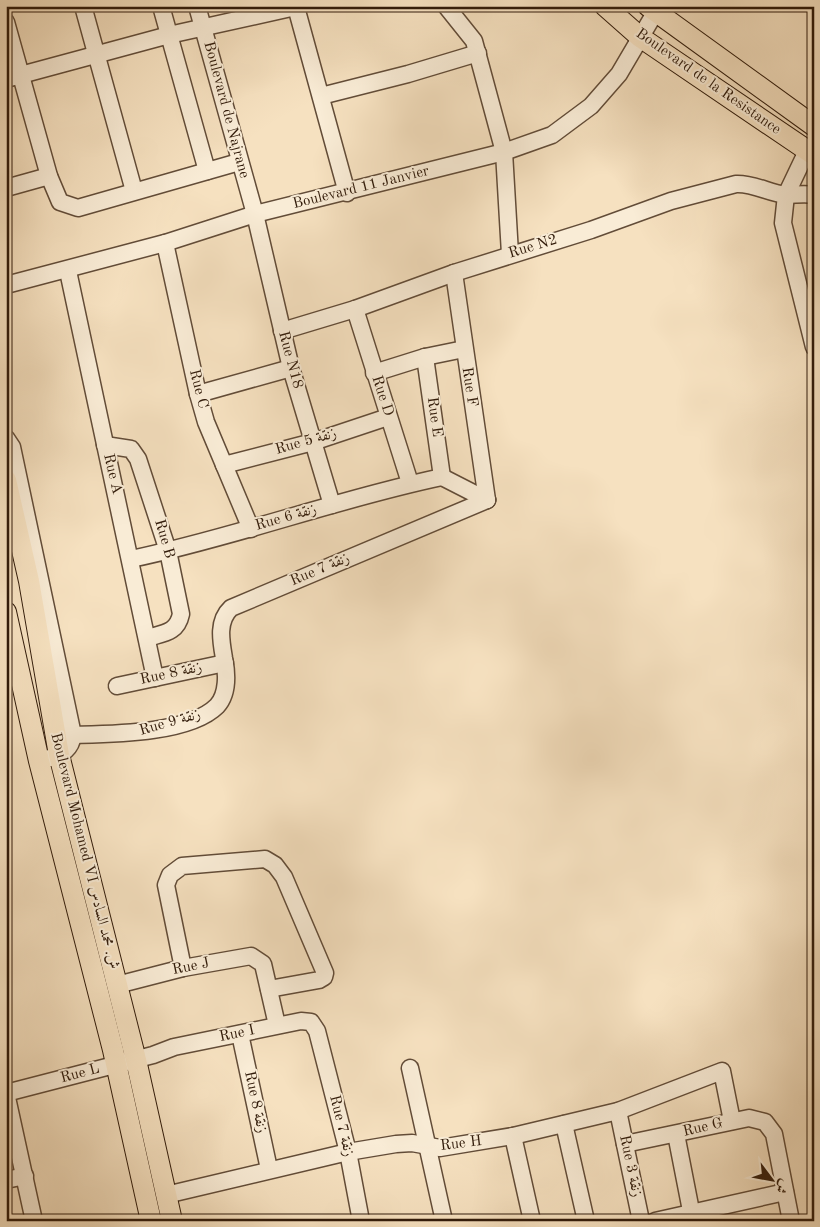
<svg xmlns="http://www.w3.org/2000/svg" width="820" height="1227" font-family="'Old Standard TT',Amiri,serif">
	<rect width="100%" height="100%" fill="#f6e1c0"/>
	<filter id="stains"><feTurbulence type="fractalNoise" baseFrequency=".004" numOctaves="4"/><feColorMatrix values="0 0 0 0 .2 0 0 0 0 .09 0 0 0 0 .02 0 0 0 .5 -.17"/></filter>
	<radialGradient id="worn" r=".72"><stop offset=".6" stop-color="#630" stop-opacity="0"/><stop offset="1" stop-color="#630" stop-opacity=".3"/></radialGradient>
	<g fill="none" stroke-linecap="round" stroke-linejoin="round">
		<g stroke="#624c38" stroke-width="19">
			<g id="minor">
				<path d="M83 6 134 191"/>
				<path d="M161 6 207 171"/>
				<path d="M197 6 255 214 291 368 332 505"/>
				<path d="M446 6 474 41 504 152 510 254"/>
				<path d="M296 7 347 193"/>
				<path d="M6 22 49 176 60 202 78 208 239 162"/>
				<path d="M6 79 169 35 300 6"/>
				<path d="M321 96 408 74 478 53"/>
				<path d="M807 151 786 195 783 223 814 347"/>
				<path d="M6 188 49 176"/>
				<path d="M165 243 198 394 206 422 251 529"/>
				<path d="M68 271 155 678"/>
				<path d="M454 273 487 500"/>
				<path d="M6 285 165 243 255 214 504 152 552 135 591 106 619 74 659 6"/>
				<path d="M355 309 410 483"/>
				<path d="M282 331 355 309 454 273 591 230 671 201 736 184C753 183 769 193 786 195 796 195 804 193 814 195"/>
				<path d="M425 357 442 477"/>
				<path d="M374 373 425 357 464 349"/>
				<path d="M198 394 291 368"/>
				<path d="M6 438 12 447 73 735C71 749 63 754 50 758"/>
				<path d="M105 445 131 449 138 459 168 551 181 614C177 633 164 633 147 638"/>
				<path d="M224 465 313 442 388 417"/>
				<path d="M442 477 487 500"/>
				<path d="M131 559C236 537 337 499 442 477"/>
				<path d="M117 686 225 663"/>
				<path d="M73 735C110 734 189 734 217 706 228 694 227 673 224 658 221 641 217 621 231 608L487 500"/>
				<path d="M183 968 166 885 170 875 182 866 265 859 275 865 284 877 325 973 324 977 319 980 269 989"/>
				<path d="M117 985 183 968 251 956 263 964 277 1025"/>
				<path d="M240 1034 269 1169"/>
				<path d="M410 1068 444 1221"/>
				<path d="M6 1093 153 1055 174 1047 301 1021 311 1022 317 1031 348 1152 361 1221"/>
				<path d="M6 1093 34 1221"/>
				<path d="M618 1111 641 1221"/>
				<path d="M564 1124 586 1221"/>
				<path d="M676 1134 693 1221"/>
				<path d="M513 1136 532 1221"/>
				<path d="M625 1144 749 1118 765 1122 774 1134 791 1221"/>
				<path d="M6 1180 25 1176"/>
				<path d="M166 1195 348 1152 396 1144 412 1143 440 1148 513 1136 618 1111 722 1071 732 1121"/>
				<path d="M655 1221 785 1192"/>
			</g>
		</g>
		<g stroke="#311b0a" stroke-width="22">
			<g id="major">
				<path d="M605 6 640 37 814 155"/>
				<path d="M648 6 814 126"/>
				<path d="M6 480 29 581 59 755 136 1060 172 1221"/>
				<path d="M6 612 39 761 113 1050 151 1221"/>
			</g>
		</g>
		<use href="#minor" stroke="#f9ecd6" stroke-width="16"/>
		<use href="#major" stroke="#f6e1c0" stroke-width="20"/>
	</g>
	<g text-anchor="middle" dominant-baseline="central" stroke-width="4" stroke-linejoin="round" paint-order="stroke">
		<g font-size="15" fill="#311b0a" stroke="#f9ecd6">
			<text transform="translate(708 82) rotate(35)">Boulevard de la Resistance</text>
			<text transform="translate(226 110) rotate(75)">Boulevard de Najrane</text>
			<text transform="translate(361 188) rotate(-14)">Boulevard 11 Janvier</text>
			<text transform="translate(533 247) rotate(-17)">Rue N2</text>
			<text transform="translate(290 360) rotate(75)">Rue N18</text>
			<text transform="translate(469 387) rotate(81)">Rue F</text>
			<text transform="translate(198 389) rotate(76)">Rue C</text>
			<text transform="translate(382 396) rotate(72)">Rue D</text>
			<text transform="translate(434 417) rotate(82)">Rue E</text>
			<text transform="translate(306 442) rotate(-16)">Rue 5 زنقة</text>
			<text transform="translate(112 474) rotate(77)">Rue A</text>
			<text transform="translate(286 518) rotate(-16)">Rue 6 زنقة</text>
			<text transform="translate(164 539) rotate(74)">Rue B</text>
			<text transform="translate(320 570) rotate(-23)">Rue 7 زنقة</text>
			<text transform="translate(171 674) rotate(-12)">Rue 8 زنقة</text>
			<text transform="translate(170 723) rotate(-16)">Rue 9 زنقة</text>
			<text transform="translate(84 851) rotate(76)">Boulevard Mohamed VI ش. محمد السادس</text>
			<text transform="translate(191 967) rotate(-12)">Rue J</text>
			<text transform="translate(237 1034) rotate(-12)">Rue I</text>
			<text transform="translate(80 1074) rotate(-15)">Rue L</text>
			<text transform="translate(255 1102) rotate(78)">Rue 8 زنقة</text>
			<text transform="translate(341 1126) rotate(76)">Rue 7 زنقة</text>
			<text transform="translate(703 1128) rotate(-13)">Rue G</text>
			<text transform="translate(461 1144) rotate(-7)">Rue H</text>
			<text transform="translate(630 1166) rotate(78)">Rue 3 زنقة</text>
		</g>
	</g>
	<rect width="820" height="1227" fill="none" stroke="#f6e1c0" stroke-width="25"/>
	<rect x="8" y="8" width="805" height="1212" fill="none" stroke="#311b0a" stroke-width="2.5"/>
	<rect x="12" y="12" width="795" height="1202" fill="none" stroke="#311b0a"/>
	<g transform="translate(772 1180) rotate(122)" stroke="#f9ecd6" stroke-width="4" paint-order="stroke">
	<path d="M0-4L9 19L0 12L-9 19Z" fill="#311b0a"/>
	<text y="-8" font-size="14" font-weight="bold" text-anchor="middle" fill="#311b0a">ش</text>
	</g>
	<rect width="100%" height="100%" filter="url(#stains)"/>
	<rect width="100%" height="100%" fill="url(#worn)"/>
</svg>
